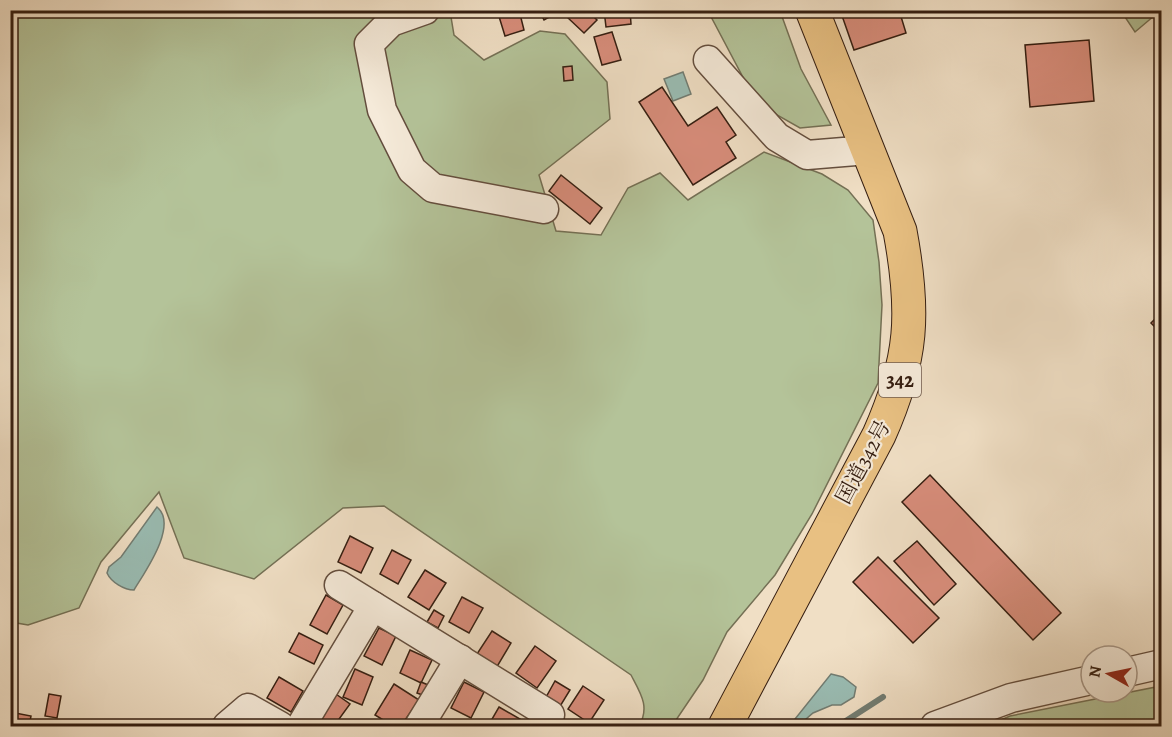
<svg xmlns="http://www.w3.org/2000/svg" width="1172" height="737" font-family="Alegreya,'Noto Serif JP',serif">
	<rect width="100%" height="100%" fill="#f0dfc5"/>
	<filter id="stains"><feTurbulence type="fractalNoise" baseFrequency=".00333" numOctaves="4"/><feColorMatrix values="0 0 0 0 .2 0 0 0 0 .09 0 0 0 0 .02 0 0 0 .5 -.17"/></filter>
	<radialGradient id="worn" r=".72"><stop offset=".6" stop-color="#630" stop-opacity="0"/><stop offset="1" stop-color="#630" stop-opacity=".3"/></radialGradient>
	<g fill="#b4c399" stroke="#747055" stroke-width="1.5">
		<path d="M1161 10 1135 32 1121 11V10Z"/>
		<path d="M10 11H450L454 35 484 60 540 31 565 34 607 82 610 119 539 175 556 231 601 235 628 188 660 173 688 200 764 152 822 174 848 190 873 220 879 262 882 305 878 383 812 514 775 575 727 632 703 680 672 726H639C650 707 641 694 631 675L384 506 343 508 254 579 184 558 159 492 101 562 79 608 28 625 11 622Z"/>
		<path d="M708 11H780L801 69 831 125 800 128 777 115 745 81Z"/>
		<path d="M1161 686V726H987L1010 716Z"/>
	</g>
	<g fill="#9abdb4" stroke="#727d73" stroke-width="1.5">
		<path d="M683 72 691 94 673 101 664 79Z"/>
		<path d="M157 507C179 525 144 573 134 590 124 590 111 582 107 573L109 567 121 557Z"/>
		<path d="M831 674 843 677 856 687 854 697 841 705H832L813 713 798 726H791V724Z"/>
	</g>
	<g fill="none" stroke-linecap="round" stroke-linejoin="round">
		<path stroke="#727d73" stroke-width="6" d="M838 726 883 697"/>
	</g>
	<g fill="#d88d7b" stroke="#351e11" stroke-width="1.5">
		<path d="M497 10H519L524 30 505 36Z"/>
		<path d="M539 10H562L544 20Z"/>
		<path d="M573 10H587L597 20 584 33 567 17Z"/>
		<path d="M604 10H630L631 24 606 27Z"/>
		<path d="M840 10H899L906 33 854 50Z"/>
		<path d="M612 32 621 60 602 65 594 37Z"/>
		<path d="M1089 40 1094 101 1030 107 1025 45Z"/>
		<path d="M572 66 573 80 564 81 563 67Z"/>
		<path d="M662 87 688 126 717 107 736 135 726 142 736 158 693 185 639 102Z"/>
		<path d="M561 175 602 208 590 224 549 191Z"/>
		<path d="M1162 312V334L1151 323Z"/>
		<path d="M930 475 1061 613 1033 640 902 502Z"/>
		<path d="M350 536 373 548 361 573 338 562Z"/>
		<path d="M917 541 956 584 934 605 894 561Z"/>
		<path d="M392 550 411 560 398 584 380 574Z"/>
		<path d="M878 557 939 618 913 643 853 582Z"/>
		<path d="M425 570 446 583 429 610 408 597Z"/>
		<path d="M326 595 343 605 327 634 310 625Z"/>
		<path d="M462 597 483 608 469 633 449 622Z"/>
		<path d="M434 610 444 616 438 628 427 622Z"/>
		<path d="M379 628 396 636 382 665 364 656Z"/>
		<path d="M492 631 511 643 495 670 475 657Z"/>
		<path d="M299 633 323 645 314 664 289 652Z"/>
		<path d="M535 646 556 661 537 688 516 673Z"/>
		<path d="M410 650 432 660 421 683 400 673Z"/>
		<path d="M355 669 373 677 362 705 343 697Z"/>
		<path d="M279 677 303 691 291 712 267 698Z"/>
		<path d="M555 681 570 690 559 708 545 699Z"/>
		<path d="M421 682 433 687 428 697 417 693Z"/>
		<path d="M464 682 484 692 471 718 451 708Z"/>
		<path d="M394 684 419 700 401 726H393L375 715Z"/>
		<path d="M583 686 604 700 589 723 568 709Z"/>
		<path d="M333 692 350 704 334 726H317L312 723Z"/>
		<path d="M49 694 61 696 57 718 45 716Z"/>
		<path d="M499 707 520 719 516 726H488Z"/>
		<path d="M10 712 31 716 29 726H10Z"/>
	</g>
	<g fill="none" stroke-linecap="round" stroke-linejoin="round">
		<g stroke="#644e3e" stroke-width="31">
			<g id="minor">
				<path d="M425 10 391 22 369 44 382 110 412 170 433 188 544 209"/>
				<path d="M708 60 777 137 807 155 868 150"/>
				<path d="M339 585 550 715 544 726"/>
				<path d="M1127 672 1162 664"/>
				<path d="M227 726 248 708 280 726"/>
				<path d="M301 726 373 606"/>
				<path d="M419 726 460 659"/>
				<path d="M935 726 1011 698 1091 680"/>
			</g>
		</g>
		<g stroke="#351e11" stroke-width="35">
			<path id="highway" d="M725 726 879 435C913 359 915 312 900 231L812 10"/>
		</g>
		<use href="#minor" stroke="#f5ead9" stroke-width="28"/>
		<use href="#highway" stroke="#e8c082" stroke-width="33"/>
	</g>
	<g text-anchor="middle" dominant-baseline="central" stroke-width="4.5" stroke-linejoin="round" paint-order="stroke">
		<rect fill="#f5ead9" stroke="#6f5b4d" stroke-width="1.5" x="879" y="363" width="42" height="34" rx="4.5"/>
		<g font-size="20" font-weight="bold" fill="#351e11">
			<text x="900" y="380">342</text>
		</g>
		<g font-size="21" fill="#351e11" stroke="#f5ead9">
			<text transform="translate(863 462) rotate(-62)">国道342号</text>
		</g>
	</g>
	<rect width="1172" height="737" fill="none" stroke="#f0dfc5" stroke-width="36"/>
	<rect x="12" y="12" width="1148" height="713" fill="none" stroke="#351e11" stroke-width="3"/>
	<rect x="18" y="18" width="1136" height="701" fill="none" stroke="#351e11" stroke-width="1.5"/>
	<g transform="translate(1109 674) rotate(279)"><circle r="28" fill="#f5ead9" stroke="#a89889" stroke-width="1.5"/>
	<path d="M0-4.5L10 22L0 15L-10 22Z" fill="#8f2418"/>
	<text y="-9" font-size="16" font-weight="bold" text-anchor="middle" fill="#351e11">N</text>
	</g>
	<rect width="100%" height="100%" filter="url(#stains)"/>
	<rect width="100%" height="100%" fill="url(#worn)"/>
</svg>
